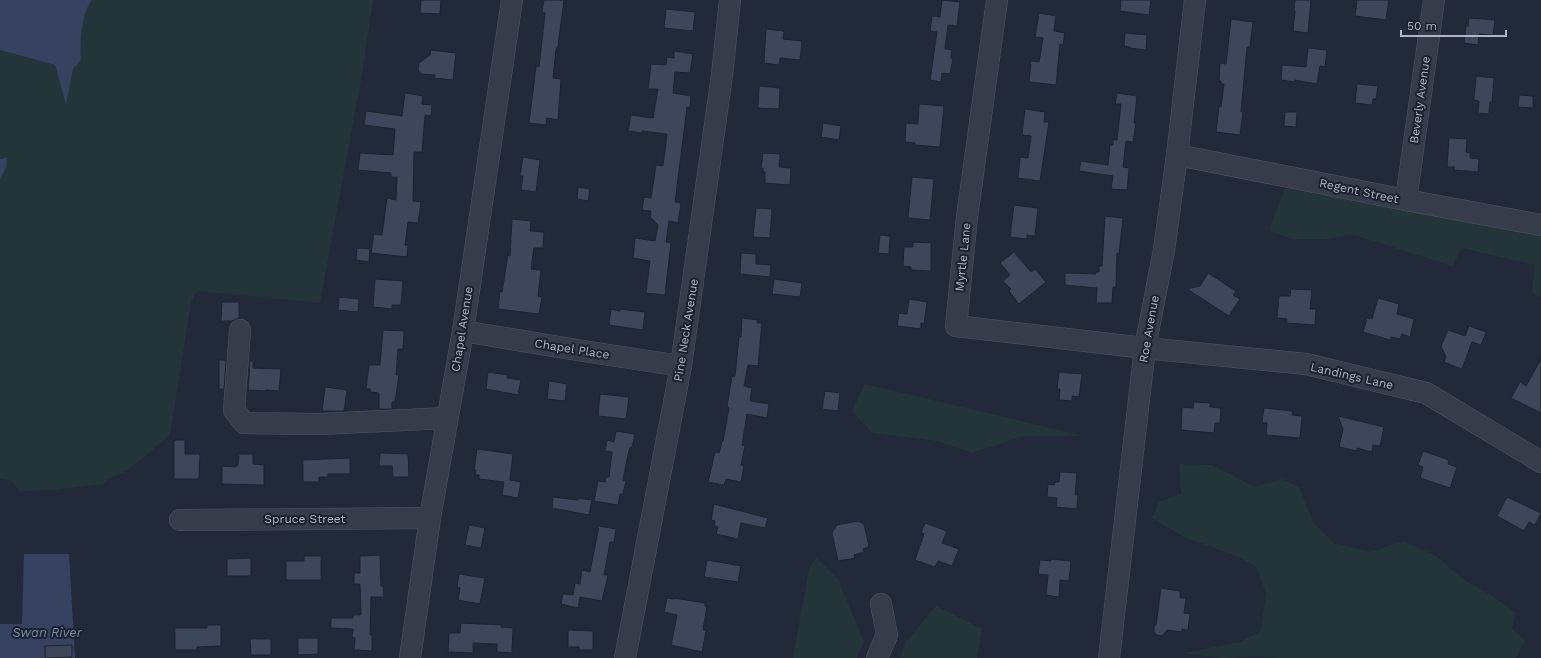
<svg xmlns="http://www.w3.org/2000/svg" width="1541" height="658" font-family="'Work Sans',sans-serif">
	<rect width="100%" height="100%" fill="#222939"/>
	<g fill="#24353a">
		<path d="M92 0H373L362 74 320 303 197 291 191 302 170 435 127 471 107 479 104 484 54 490 19 491 10 480 0 479V180L6 158 0 159V50L55 65 66 104 73 68 81 60C80 43 81 14 92 0Z"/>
		<path d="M1285 188 1541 236V298L1532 292 1535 265 1462 248 1452 266 1351 234 1330 239H1292L1269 230Z"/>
		<path d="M865 384 1084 436H1023L972 453 937 441 872 433 852 411Z"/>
		<path d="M1179 464 1212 465 1255 487 1282 479 1299 487 1313 522 1334 543 1370 552 1404 541 1436 556 1464 580 1494 597 1516 613 1512 629 1525 640 1516 658H1280L1259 656 1221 658 1185 653 1240 642 1261 631 1266 593 1256 566 1234 555 1184 537 1152 518 1159 502 1181 494Z"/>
		<path d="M816 558 838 579 864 642 857 658H793L809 569Z"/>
		<path d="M936 606 982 629 977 658H900L906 642Z"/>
	</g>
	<g fill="#364260">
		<path d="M0 0H92C81 14 80 43 81 60L73 69 66 105 55 65 0 50Z"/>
		<path d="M7 158 6 167 0 180V159Z"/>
		<path d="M24 554H69L75 658H0V624H22Z"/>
	</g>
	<g fill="#3e4759" stroke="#1d2330">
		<path d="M421 0H441L440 14 420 13Z"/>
		<path d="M544 0H564L558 46 556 49 553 78 561 79 558 120 547 118 546 125 529 123 536 66 539 67 545 13 542 12Z"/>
		<path d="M942 0 960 2 957 26 948 25 945 49 952 50 951 58 953 59 950 74 942 73 941 82 930 80 937 32 930 31 932 16 940 17Z"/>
		<path d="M1121 0H1151L1149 15 1120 11Z"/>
		<path d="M1295 0H1311L1308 33 1293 31 1295 11H1294Z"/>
		<path d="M1357 0H1389L1386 20 1355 16Z"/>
		<path d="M666 9 695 12 693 31 664 28Z"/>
		<path d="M1039 13 1056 16 1054 31 1065 33 1063 45 1060 44 1056 85 1029 82 1031 61 1039 62 1043 38 1035 37Z"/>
		<path d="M1469 18 1495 20 1493 35 1479 34 1478 45 1464 43 1466 26H1468Z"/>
		<path d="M1231 19 1253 22 1250 47H1247L1241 112H1243L1240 135 1216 132 1219 107H1221L1224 84H1221V81H1219L1220 63 1226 64Z"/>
		<path d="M766 29 784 31 783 39 802 41 800 60 780 58 779 65 764 63Z"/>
		<path d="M1125 33 1147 35 1146 50 1130 48V47L1124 46Z"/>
		<path d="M1308 48 1327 50 1325 67 1320 66 1317 84 1295 80V82L1281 80 1282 65 1306 67Z"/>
		<path d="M431 50 456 53 453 80 434 78 435 75 421 74 418 70 419 63 430 55Z"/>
		<path d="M674 51 693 54 690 73 675 72 673 93 691 96 690 108 687 107 675 202 681 203 678 223 669 221 666 242 671 243 665 295 646 293 650 261 633 258 635 238 655 241 658 225 650 217 651 211 642 210 644 197 651 198 656 165 663 166 667 134 642 131V133L628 131 631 115 653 118 658 89H648L651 64 666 65 667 57 674 58Z"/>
		<path d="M1476 76 1494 78 1492 102H1490L1489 114 1478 113 1479 101 1474 100Z"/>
		<path d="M1357 84 1378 86 1376 99H1373L1372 105 1355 103Z"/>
		<path d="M759 86 780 88 779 109 758 108Z"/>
		<path d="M405 93 423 96 422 104 432 105 431 116 425 115 422 152H414L413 201 421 202 418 223 408 222 405 245H408L407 257 371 253 374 234 382 235 387 198 396 200 397 177H391V173L358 170 360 153 393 155 395 129 364 125 366 111 402 116Z"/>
		<path d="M1117 93 1137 96 1134 123H1136L1133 142 1126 141 1123 167 1129 168V170L1127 190 1111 189 1113 176 1079 171 1081 161 1108 165 1110 145H1113V139L1117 140 1121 104H1115Z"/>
		<path d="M1519 95 1533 96V108L1518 107Z"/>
		<path d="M919 104 944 106 940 147 915 145V143L905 142 906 123 918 124Z"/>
		<path d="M1025 109 1045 112 1044 122H1049L1040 181 1018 178 1020 157 1028 158 1031 136 1022 135Z"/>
		<path d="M1285 112H1297L1296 127 1284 126Z"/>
		<path d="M823 123 841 126 839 140 821 137Z"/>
		<path d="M1449 138 1467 139 1466 152 1470 153V158L1479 159 1478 172 1454 170 1455 167H1447Z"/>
		<path d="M763 153 780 154 779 167 791 168 790 185 765 183V172H763V168H761Z"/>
		<path d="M523 157 540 160 536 192 521 190 523 176H520Z"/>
		<path d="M912 177 934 179 930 220 908 218Z"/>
		<path d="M578 187 590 189 588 201 577 199Z"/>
		<path d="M1014 205 1038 208 1035 236 1027 235V239L1010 237Z"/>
		<path d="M756 208 772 209 770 238 753 237Z"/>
		<path d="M1105 216 1123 218 1119 254 1117 253 1116 287H1113L1112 303H1096L1097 288 1065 285V273L1096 274V272H1099V266H1102Z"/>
		<path d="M512 219 531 221 530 231 544 232 543 248H534L531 269 541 270 538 296 542 297 539 314 498 309 500 291 502 292 508 255 510 256Z"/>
		<path d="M880 235 890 236 889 254 878 253Z"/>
		<path d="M913 242 931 243V271L911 270V267L903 266 904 247H913Z"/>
		<path d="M357 248 370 249 369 262 356 260Z"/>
		<path d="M1014 252 1031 272 1035 269 1046 282 1019 304 1009 291 1011 289 1003 281 1010 275 1000 263Z"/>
		<path d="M741 253 756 254V264L771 265 770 277 740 274Z"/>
		<path d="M1208 273 1236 291 1233 295 1240 299 1229 316 1187 289 1200 286Z"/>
		<path d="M375 279 403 281 401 305H392V309L373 307Z"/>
		<path d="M774 279 802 283 800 297 772 294Z"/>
		<path d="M1291 289 1312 290 1310 309H1316L1315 325 1287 323V319L1277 318 1279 296H1290Z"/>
		<path d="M339 297 359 299 358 312 338 310Z"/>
		<path d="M1378 298 1399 304 1397 314 1414 319 1410 337 1402 334 1400 339 1391 337 1390 340 1363 332 1367 318 1372 319Z"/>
		<path d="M909 299 927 302 924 324 921 323V329L897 326 899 313 907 314Z"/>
		<path d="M222 302H239V318L232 321H221Z"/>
		<path d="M611 309 620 311V309L645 312 643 330 609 325Z"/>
		<path d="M742 318 758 320 757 323H762L758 366 748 365 744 386 752 388 750 401 769 404 767 418 747 414 742 445 745 446 741 465 744 466 741 482 726 479 724 485 708 482 715 452 719 453 722 441H723L729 408 727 406 732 376H735L739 337H741Z"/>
		<path d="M1469 326 1486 332 1481 345 1472 342 1462 369 1444 362 1446 357 1441 346 1448 330 1465 336Z"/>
		<path d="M383 330 404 331 403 349H398L396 375H399L395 402H392V409H379V393L370 392V389H366L369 365H380Z"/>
		<path d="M1541 359V413L1511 398 1520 382 1526 386Z"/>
		<path d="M219 360H226L224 389H219Z"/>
		<path d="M250 361H253V368L281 369 279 391 266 390V391L248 390Z"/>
		<path d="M488 372 508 375 507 378 521 380 518 395 486 389Z"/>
		<path d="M1059 372 1082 374 1079 397 1072 396V401L1059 400 1060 389H1057Z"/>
		<path d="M549 381 567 384 565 401 547 399Z"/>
		<path d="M325 387 347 390 344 411H322Z"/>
		<path d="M825 391 840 393 838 411 822 409Z"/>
		<path d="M600 394 629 397 626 419 598 416Z"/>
		<path d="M1194 402 1210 403V407L1221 408 1220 423H1215L1214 433 1181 430 1182 407 1193 408Z"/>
		<path d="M1264 408 1293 411 1292 415 1302 416 1300 438 1266 435 1267 423H1262Z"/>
		<path d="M1338 416 1384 427 1380 446 1373 445 1372 452 1357 448V451L1339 447 1343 429Z"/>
		<path d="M616 431 635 434 632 447H630L627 459 623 480 626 481 623 494H620L618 505 594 501 598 481 605 482 606 477H609L612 452 605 451 607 440 614 442Z"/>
		<path d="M174 440H185V454H200L199 479H174Z"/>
		<path d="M477 449 513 454 510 480 521 482 518 498 502 495 504 482 479 479V475H475L476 470H474Z"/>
		<path d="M1423 451 1449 460 1448 464 1457 467 1450 488 1420 478 1423 467 1418 465Z"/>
		<path d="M380 453 408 454 409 477H393L392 466H379Z"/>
		<path d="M239 454H253V464L264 465V485L222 484V466L236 467V465H238Z"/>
		<path d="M350 458V474H328V477H319V482H303V460Z"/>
		<path d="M1060 472 1077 473 1075 495H1078L1077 509 1056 507 1057 498 1047 497 1048 484 1054 485 1055 482H1059Z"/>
		<path d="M553 497 578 500V498L592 500 589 515 552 508Z"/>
		<path d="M1507 497 1541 513 1535 525 1529 522 1524 531 1497 516Z"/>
		<path d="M714 504 768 518 765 528 741 523 738 539 716 534 718 527 714 526 715 521 711 520Z"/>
		<path d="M858 521 864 524 869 547 863 549 864 552 854 555 855 558 838 561 832 533 837 525Z"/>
		<path d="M925 523 947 531 942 543 959 549 952 566 938 561 935 567 915 560 924 534 921 533Z"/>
		<path d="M469 525 485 528 481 548 465 545Z"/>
		<path d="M599 526 616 529 614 542H610L604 575H608L602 601 580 597 578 608 561 604 563 594 573 595 575 583 580 584 582 570 590 572Z"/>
		<path d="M380 555 381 586H383L384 597H371L370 635H372V651L354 650 355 638 352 637 353 629 331 628V618H353V615H361L360 584H354V573H360V556Z"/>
		<path d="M304 556H321V580H286V561H304Z"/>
		<path d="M251 558V576H227V559Z"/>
		<path d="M1051 559 1071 561 1069 581 1060 580 1059 597 1046 595 1048 575 1038 574 1040 560 1051 561Z"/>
		<path d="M707 560 741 566 738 582 704 577Z"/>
		<path d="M459 574 485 578 480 604 458 600 460 588 457 587Z"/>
		<path d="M1161 588 1180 591V598H1186L1184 613 1190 614 1188 630 1182 629V632L1167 630 1162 636 1157 635 1154 632V626L1156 625Z"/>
		<path d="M667 598 674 599V598L705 603V606H707L703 630 706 631 702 652 671 645 677 615 664 612Z"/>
		<path d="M461 623 501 625V627L513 628 512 653 497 652V644L473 643V653L448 652 449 633H460Z"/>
		<path d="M207 625H221V646L197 647V650H175V628H207Z"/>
		<path d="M568 630 593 631V650H579V647H568Z"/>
		<path d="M298 638H318V654L298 655Z"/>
		<path d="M250 639H271V655H251Z"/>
		<path d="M72 645V657L45 658V646Z"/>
	</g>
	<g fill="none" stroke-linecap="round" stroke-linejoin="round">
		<g stroke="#515664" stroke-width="22">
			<g id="minor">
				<path d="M997 0 967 217 956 326 1145 348 1306 364 1426 393 1541 462"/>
				<path d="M1177 155 1406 200 1541 225"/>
				<path d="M1406 200 1434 0"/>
				<path d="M240 330 234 410 244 423 320 424 447 418"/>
				<path d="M463 331 577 350 681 366"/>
				<path d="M180 520 430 518"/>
				<path d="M410 658 430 518 463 331 512 0"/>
				<path d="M625 658 681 366 722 75 730 0"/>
				<path d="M877 658 887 635 881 604"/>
				<path d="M1109 658 1145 348 1164 250 1177 155 1195 0"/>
			</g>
		</g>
		<use href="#minor" stroke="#363c4a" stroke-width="21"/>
	</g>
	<g text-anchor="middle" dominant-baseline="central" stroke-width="4" stroke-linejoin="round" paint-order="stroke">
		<g font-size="12" fill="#b1b6c6" stroke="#1b212e">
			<text transform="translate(1420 100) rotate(-82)">Beverly Avenue</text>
			<text transform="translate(1359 191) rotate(12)">Regent Street</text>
			<text transform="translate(963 257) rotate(-84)">Myrtle Lane</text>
			<text transform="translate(462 329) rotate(-81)">Chapel Avenue</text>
			<text transform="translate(1149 329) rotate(-80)">Roe Avenue</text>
			<text transform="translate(686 330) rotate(-81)">Pine Neck Avenue</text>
			<text transform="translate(572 349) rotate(9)">Chapel Place</text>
			<text transform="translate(1352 376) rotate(13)">Landings Lane</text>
			<text x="305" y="519">Spruce Street</text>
		</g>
		<g font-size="13" font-style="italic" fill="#7989ad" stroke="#1b212e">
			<text x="47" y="632">Swan River</text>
		</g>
	</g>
	<path d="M1401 30v6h105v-6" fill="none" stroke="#b1b6c6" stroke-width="2"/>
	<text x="1407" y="30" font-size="12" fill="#b1b6c6" stroke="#1b212e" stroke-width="3" paint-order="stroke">50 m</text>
</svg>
